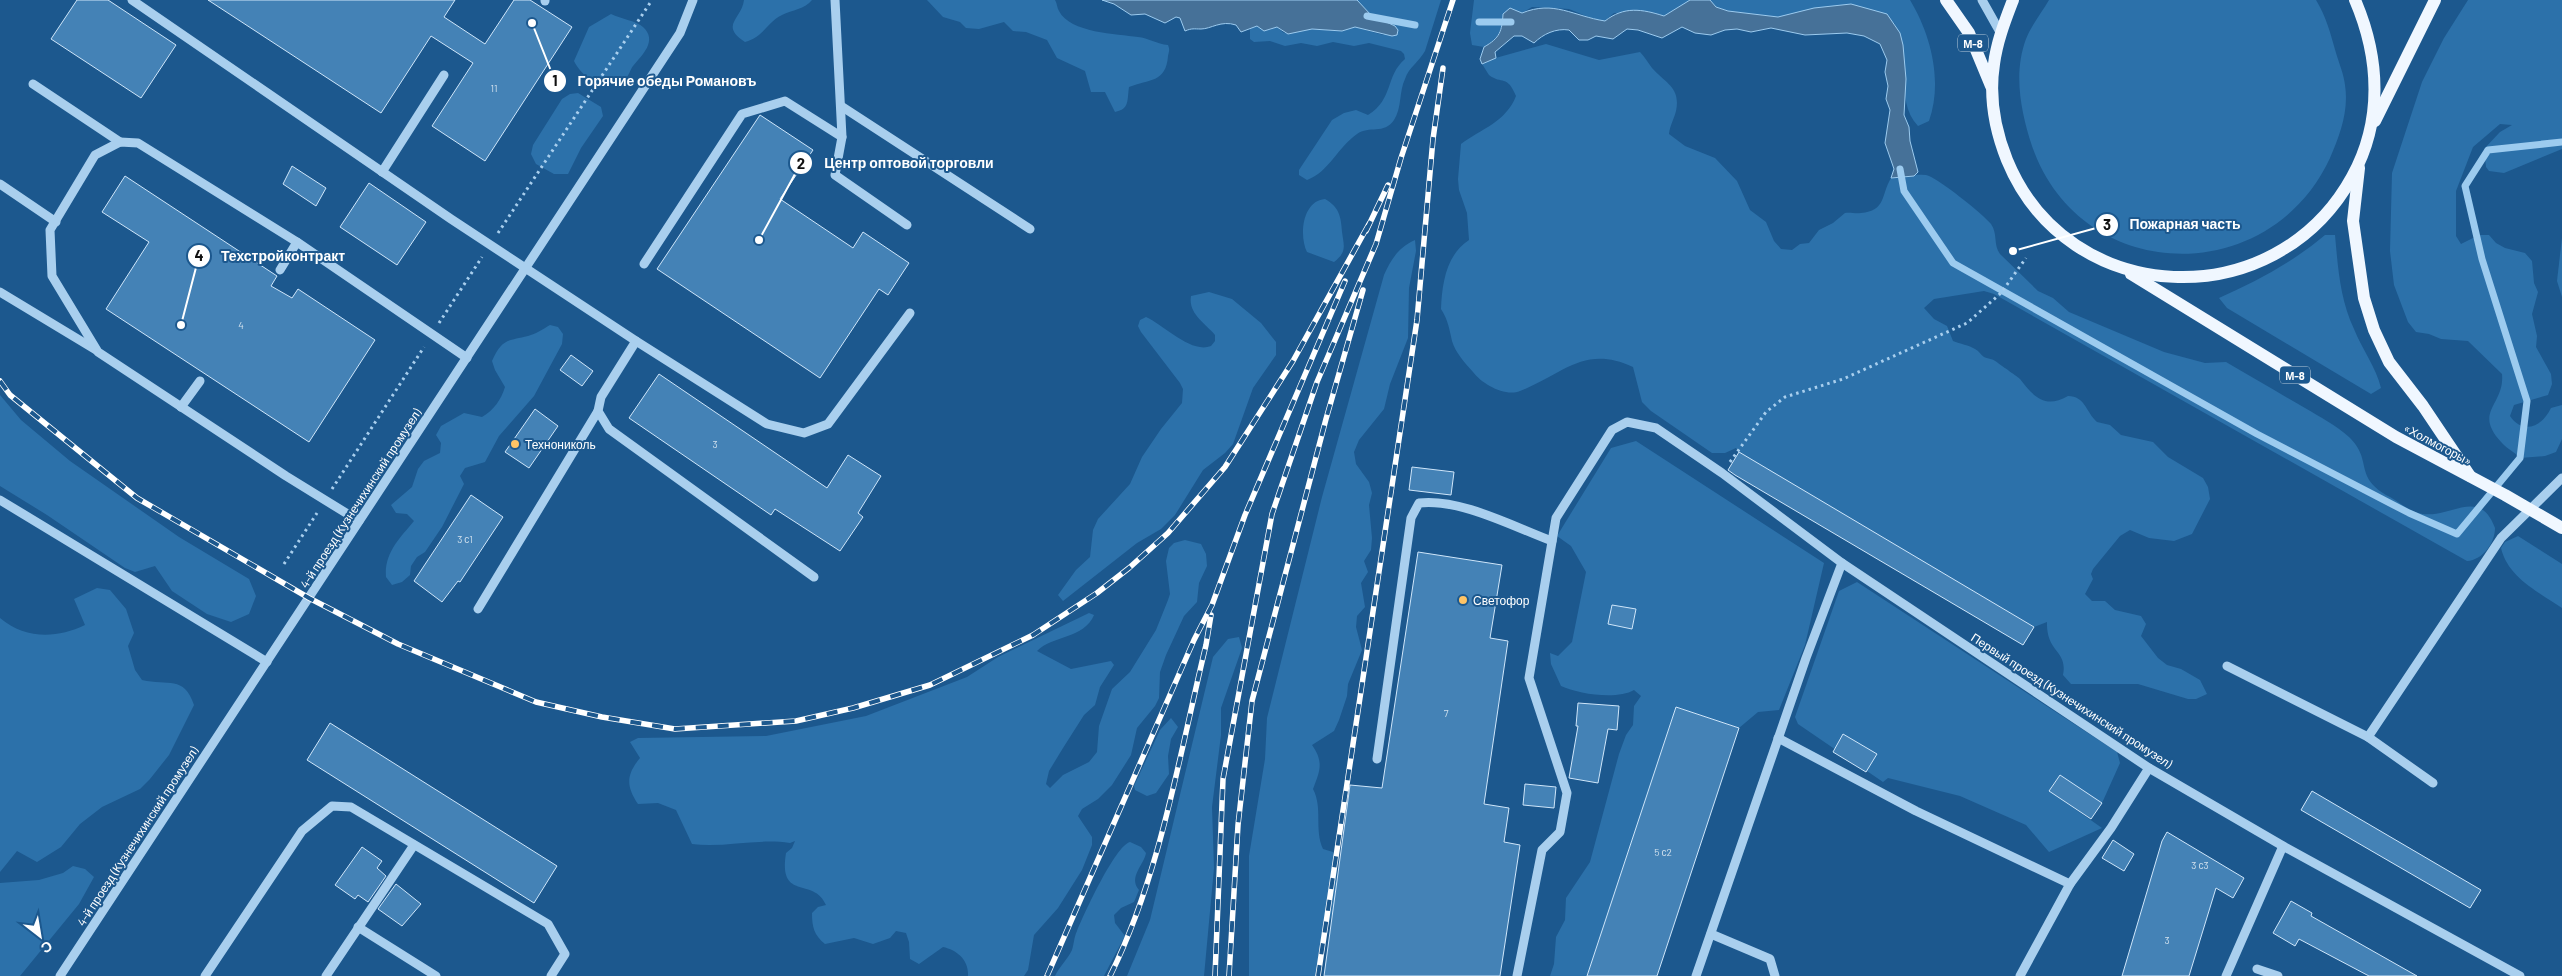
<svg xmlns="http://www.w3.org/2000/svg" width="2562" height="976" font-family="Barlow,sans-serif">
	<rect width="100%" height="100%" fill="#1c588e"/>
	<g fill="#2c71aa">
		<path d="M744 0H812C805 9 792 10 782 15 766 23 764 37 745 42 719 25 742 19 744 0Z"/>
		<path d="M927 0H1055C1057 3 1057 8 1059 11 1070 33 1117 34 1138 37 1148 38 1157 44 1168 45 1170 50 1169 51 1168 56 1166 83 1149 79 1129 87 1127 100 1130 109 1115 112L1105 92H1091L1085 71 1057 58 1047 40 1026 32 1013 31 1004 22 979 29 966 28 960 22 943 17Z"/>
		<path d="M1357 0H1441L1425 51C1419 62 1409 67 1405 79 1399 91 1402 108 1394 120 1384 135 1369 125 1357 134 1337 148 1329 172 1307 180L1299 175V170L1332 120 1344 113 1356 110 1368 115C1394 99 1385 76 1405 59L1404 54 1401 51 1369 43 1354 46 1333 42 1317 46 1301 43 1285 46 1270 41 1254 42 1250 39V29L1257 26 1269 30 1277 27 1284 33 1312 29 1342 31 1355 27 1383 35 1395 26 1371 15Z"/>
		<path d="M1474 0H1690L1664 16 1652 12 1614 13 1605 21 1593 19 1569 9 1532 7 1522 13 1503 14C1502 31 1499 38 1484 47L1472 45 1470 33Z"/>
		<path d="M1710 0H1910C1931 35 1943 81 1929 121L1918 126C1893 99 1913 55 1894 23L1839 5 1778 17 1728 11 1716 7Z"/>
		<path d="M2049 0H2316C2326 16 2331 35 2336 53 2339 63 2344 75 2345 85 2349 111 2340 135 2330 158 2269 290 2080 285 2032 146 2021 112 2013 74 2026 39 2031 26 2042 12 2049 0Z"/>
		<path d="M2468 0H2562V149L2504 173 2489 171 2486 167 2484 149 2500 132 2512 125 2500 124 2473 147 2456 191V236L2461 244 2479 235H2489L2496 243 2505 248 2525 253 2532 261 2534 283 2538 292 2532 314 2537 336 2536 347 2551 374 2552 384 2548 395 2514 405 2510 416C2523 435 2542 427 2551 408L2562 405V439L2556 452 2545 456 2520 458C2515 452 2507 449 2502 443 2472 411 2505 406 2502 374L2468 341 2441 339 2429 334 2416 332 2408 322 2394 285 2390 251 2392 173 2422 82 2444 38Z"/>
		<path d="M611 14C621 19 637 21 643 27 658 41 642 55 633 66 630 70 629 76 625 79 606 94 583 79 574 61L589 27Z"/>
		<path d="M1546 44 1599 60 1640 52C1645 57 1648 63 1652 68 1665 83 1681 87 1676 111 1674 119 1670 125 1669 134L1685 146 1715 158 1737 181 1750 210 1766 222 1774 241 1781 249 1792 250 1800 244 1809 243 1819 230 1833 223 1845 213C1851 212 1855 214 1861 213 1886 211 1881 195 1891 178 1901 175 1915 174 1926 175 1937 177 1984 215 1991 224 1998 234 1993 245 2000 254L2038 291 2053 298 2069 312 2164 352 2205 363 2226 362C2252 377 2279 393 2305 408 2320 417 2336 425 2349 437 2374 461 2352 477 2390 497 2400 503 2412 513 2423 514 2451 518 2480 487 2495 528 2495 543 2483 560 2467 561L1994 294 1984 291 1934 299 1924 308 1934 319 1947 326 1953 341C1960 344 1969 345 1975 349 1979 351 1981 355 1984 357 1989 359 1994 359 1998 363 2002 366 2018 377 2020 379 2034 397 2045 409 2068 396 2085 396 2086 412 2097 422L2110 425 2121 435 2153 442 2168 457 2203 478 2208 487 2210 499 2192 534 2174 541 2149 538 2130 530 2120 536 2093 569 2091 574 2093 579 2085 594 2092 601H2105L2115 610 2141 616 2146 624 2141 636 2158 658 2167 665 2181 669 2200 680 2207 694 2196 699H2188L2138 684H2071L2063 675C2068 650 2046 653 2047 622L2034 627 1739 453 1736 448 1725 453H1712L1651 411 1642 402 1633 367C1584 344 1562 375 1520 391 1505 397 1482 384 1473 372 1465 363 1455 352 1452 341 1449 328 1448 320 1441 309 1442 284 1446 255 1469 240L1467 213 1459 190 1458 179 1461 144C1481 129 1506 122 1516 96 1507 74 1502 85 1489 75 1487 72 1484 67 1482 64L1492 59Z"/>
		<path d="M578 93 601 107 603 116 581 148 568 174H554L536 164 531 154 533 145 562 99 570 94Z"/>
		<path d="M1325 199C1339 207 1341 216 1342 232 1344 246 1347 252 1334 262L1307 252C1299 236 1302 201 1325 199Z"/>
		<path d="M2325 235H2335C2338 268 2340 299 2354 329 2362 349 2376 367 2381 388L2371 394 2227 308 2219 298C2257 281 2293 262 2325 235Z"/>
		<path d="M2562 238V297L2557 281Z"/>
		<path d="M1415 240 1416 251 1409 288 1408 338 1390 384 1384 409 1359 440 1354 452 1356 464 1369 482 1372 493 1369 505 1372 538 1371 550 1364 561 1368 572 1361 583 1365 607 1357 616 1356 627 1362 650 1348 684 1347 696 1339 720 1334 731 1312 745C1324 762 1320 771 1313 789 1323 808 1314 829 1323 849L1333 852 1337 863 1335 900 1333 912 1319 951 1317 976H1249V856L1265 759 1267 718 1322 497 1384 275C1391 259 1399 247 1415 240Z"/>
		<path d="M1209 292 1232 299 1261 323 1276 342V355L1253 388 1233 444 1225 453 1203 470 1175 515 1161 529 1137 543 1063 601 1058 595 1076 570 1090 557 1093 530 1098 519 1130 484 1142 457 1161 429 1182 403 1183 389 1180 383 1141 332 1138 326 1140 320 1146 317C1164 325 1191 354 1211 346L1215 341V335C1205 323 1188 314 1191 296Z"/>
		<path d="M550 325 558 327 563 334 562 344 534 396 499 436 485 462 465 468 460 476 464 484 442 527 425 552 417 557 411 566 410 575 402 582 392 585 386 577C384 553 400 538 414 521L407 514 396 513 391 505 412 487 418 469 424 461 440 453 441 443 436 435 441 426 464 413 482 417C494 410 501 400 505 387L495 370 492 361C502 339 507 341 528 336 536 334 543 329 550 325Z"/>
		<path d="M0 395 21 420 70 461 179 537 249 579 256 596 249 614 231 622 207 614 172 591 155 566 135 572 125 568 47 515 0 486Z"/>
		<path d="M1636 441 1824 563 1805 645 1779 710 1758 712 1739 728 1676 707 1587 976H1550L1554 964 1556 937 1565 920 1566 898 1590 862 1619 754 1626 735 1633 725 1634 706 1641 696 1634 690C1617 700 1578 694 1561 686L1551 664 1550 653 1558 656 1572 642 1586 572 1571 546 1557 536 1611 448Z"/>
		<path d="M2518 536 2562 564V608C2539 592 2508 578 2501 548L2505 542Z"/>
		<path d="M1185 540 1201 544 1206 554 1207 566 1199 583 1197 602 1184 616 1166 655 1160 672 1159 698 1155 706 1137 728 1131 755 1112 785 1098 799 1082 809 1078 816 1092 837V845L1082 870 1058 908 1034 935 1028 970 1024 976H968C969 960 957 950 943 947L919 964 910 959 909 942 906 933 896 931 890 938 873 944 854 938 825 944C814 935 812 927 812 913L818 907 826 905C814 876 778 902 786 853L792 848 795 841 790 843C757 838 724 848 692 844L676 810 658 803 638 804C626 786 626 775 640 758L630 742 638 738 766 736 866 716 967 677 998 657 1089 613 1094 615C1084 639 1053 635 1037 651L1071 669 1111 661 1114 665 1100 687 1095 705 1084 715 1063 748 1049 771 1046 784 1050 788 1063 775 1089 762 1097 752 1099 726 1112 689 1130 672 1156 630 1168 600 1170 594 1166 561 1169 548 1174 543Z"/>
		<path d="M1857 582 2117 752 2120 763 2102 803 2060 775 2051 787 2065 802 2102 828 2049 852 2026 825 1960 796 1888 778 1883 782 1798 724 1795 717 1839 591Z"/>
		<path d="M97 588 110 590 126 609 134 633 128 646 135 670 142 680C168 686 184 675 194 705L169 755 150 779 140 789 102 807 80 824 61 847 37 862 17 851 0 872V618C25 639 56 639 85 625L74 599Z"/>
		<path d="M1239 637 1242 648 1221 708V735L1212 807 1214 868 1204 976H1127L1150 920 1213 657 1228 639Z"/>
		<path d="M1171 718 1178 727 1171 739 1168 756 1169 774 1156 793 1147 796 1135 790 1134 786 1160 730Z"/>
		<path d="M1130 842 1141 847 1146 853C1144 865 1128 877 1139 890L1134 902 1121 908 1114 915 1115 923 1125 936C1118 949 1111 962 1104 976H1055C1059 967 1068 959 1072 950 1074 944 1074 937 1077 931 1084 914 1115 846 1130 842Z"/>
		<path d="M73 866 85 869 94 877 79 904 20 976H0V883L39 880 63 873Z"/>
	</g>
	<g fill="#467198" stroke="#9ccbef">
		<path d="M1102 0H1357L1371 15 1395 26 1398 30 1397 35 1392 36 1355 27 1342 31 1312 29 1288 34 1277 27 1264 31 1257 26 1241 32 1236 25C1221 20 1211 29 1201 29 1194 29 1192 28 1185 31L1180 18 1176 17 1165 23 1145 14 1131 15 1114 4Z"/>
		<path d="M1690 0H1710L1716 7 1728 11 1778 17 1814 8 1851 4 1887 14 1900 33 1903 45 1906 79 1904 115 1909 127 1910 141 1918 172 1914 176 1891 178 1894 169 1885 143 1890 110 1886 99 1888 86 1885 72 1887 60 1880 44 1864 36 1847 33 1805 35 1771 28 1751 32 1737 29 1725 30 1711 35 1695 33 1682 27 1662 38 1638 30 1627 29 1613 39 1596 36 1588 40H1579L1569 30C1556 28 1543 34 1534 43L1522 36H1514L1495 52 1496 58 1482 64 1480 59 1484 47C1500 38 1502 31 1503 14L1510 8 1522 13C1554 0 1573 16 1605 21 1624 6 1642 9 1664 16Z"/>
	</g>
	<g fill="none" stroke-linecap="round" stroke-linejoin="round">
		<g stroke="#9ccbef" stroke-width="7">
			<path d="M1367 16 1415 25"/>
			<path d="M1479 22H1511"/>
			<path d="M1900 169 1904 191 1953 263 2257 434 2409 513 2457 534 2520 458 2527 401 2482 259 2465 186 2488 150 2562 142"/>
		</g>
	</g>
	<g fill="#4482b6" stroke="#cfe6fa">
		<path d="M77 0H108L176 45 141 98 51 39Z"/>
		<path d="M208 0H455L444 17 485 44 514 0H530L572 27 485 161 432 126 473 63 431 36 381 113Z"/>
		<path d="M760 115 813 150 780 199 853 248 863 232 909 263 888 295 879 289 820 378 657 269Z"/>
		<path d="M292 166 326 188 316 206 283 184Z"/>
		<path d="M125 176 277 276 271 286 292 298 298 289 375 340 309 442 106 309 149 242 102 212Z"/>
		<path d="M369 183 426 222 397 265 340 227Z"/>
		<path d="M571 355 593 371 582 386 560 370Z"/>
		<path d="M659 374 827 488 848 455 881 476 858 513 863 517 840 551 775 509 771 515 629 418Z"/>
		<path d="M535 409 558 426 529 468 505 452Z"/>
		<path d="M1739 452 2034 627 2023 645 1735 475 1728 470Z"/>
		<path d="M1412 467 1454 472 1451 495 1409 490Z"/>
		<path d="M471 495 503 517 460 582 458 581 442 602 414 581Z"/>
		<path d="M1418 552 1502 565 1490 638 1508 641 1484 804 1509 808 1504 842 1520 845 1500 976H1324L1350 785 1382 788Z"/>
		<path d="M1612 605 1636 609 1632 629 1608 624Z"/>
		<path d="M1578 703 1619 706 1617 730 1608 729 1598 783 1569 778 1578 726H1576Z"/>
		<path d="M1676 707 1739 728 1657 976H1587Z"/>
		<path d="M330 723 557 866 534 903 307 760Z"/>
		<path d="M1843 734 1877 754 1866 772 1833 752Z"/>
		<path d="M2060 775 2102 803 2091 819 2049 791Z"/>
		<path d="M1525 784 1556 787 1554 808 1523 805Z"/>
		<path d="M2312 791 2481 890 2470 908 2301 810Z"/>
		<path d="M2167 832 2244 878 2233 898 2216 888 2189 976H2122L2162 841Z"/>
		<path d="M2113 840 2134 854 2124 871 2102 858Z"/>
		<path d="M362 847 382 861 377 868 386 876 368 902 358 895 355 899 335 885Z"/>
		<path d="M396 884 421 904 402 926 378 909Z"/>
		<path d="M2291 901 2312 913 2311 916 2417 976H2369L2299 939 2295 946 2273 933Z"/>
	</g>
	<g fill="none" stroke-linecap="round" stroke-linejoin="round">
		<g stroke="#a9cfee" stroke-width="3" stroke-dasharray="2.5 4" stroke-linecap="butt">
			<path d="M498 233 652 0"/>
			<path d="M439 323 482 257"/>
			<path d="M1730 462 1766 412 1785 397 1843 379 1967 323 2001 293 2026 258"/>
			<path d="M332 489 424 347"/>
			<path d="M284 564 317 513"/>
		</g>
		<g stroke="#a9cfee" stroke-width="9">
			<path d="M132 0 451 219 636 341 767 424 804 433 828 424 910 313"/>
			<path d="M835 0 842 137 835 175 907 225"/>
			<path d="M1982 0 2000 32"/>
			<path d="M545 1V0"/>
			<path d="M33 84 120 142"/>
			<path d="M841 106 1030 229"/>
			<path d="M382 172 444 75"/>
			<path d="M0 184 56 222"/>
			<path d="M644 264 742 114 785 101 842 137"/>
			<path d="M280 270 297 242"/>
			<path d="M0 292 96 350"/>
			<path d="M636 341 601 397 598 411 609 429 814 577"/>
			<path d="M181 407 200 381"/>
			<path d="M0 500 267 662"/>
			<path d="M359 521 286 476 98 352 52 276 50 230 95 155 120 142 138 143 297 242 467 358"/>
			<path d="M478 609 598 411"/>
			<path d="M2227 666 2368 737 2501 538 2562 478"/>
			<path d="M2368 737 2433 783"/>
			<path d="M1778 738 1916 811 2070 884"/>
			<path d="M1377 759 1411 518 1419 503C1460 498 1514 527 1552 541"/>
			<path d="M358 927 436 976"/>
			<path d="M1711 934 1770 959 1775 976"/>
			<path d="M2257 969 2278 976"/>
			<path d="M60 976 680 33 693 0"/>
			<path d="M205 976 302 831 332 806 351 807 548 924 565 954 551 976"/>
			<path d="M326 976 414 845"/>
			<path d="M1517 976 1542 850 1560 832 1567 793 1529 678 1556 518 1612 430 1627 422 1656 428 1722 473 1842 563 2149 768 2283 846 2520 976"/>
			<path d="M1696 976 1806 658 1842 563"/>
			<path d="M2020 976 2070 884 2111 828 2149 768"/>
			<path d="M2226 976 2283 846"/>
		</g>
		<g stroke="#f0f7ff" stroke-width="12">
			<path d="M1946 0 1969 33 1991 86"/>
			<path d="M2013 0C2005 21 1997 41 1994 64 1989 96 1995 130 2007 160 2068 309 2275 317 2352 177 2383 121 2380 58 2355 0"/>
			<path d="M2375 121 2435 0"/>
			<path d="M2359 168 2353 221 2364 298 2374 330 2389 362 2423 406 2470 476"/>
			<path d="M2131 274 2396 437 2505 495 2562 528"/>
		</g>
		<g stroke="#fff" stroke-width="5.5">
			<g id="rail">
				<path d="M1366 231 1388 185"/>
				<path d="M0 381 10 395 137 498 309 598 398 644 536 702 602 717 675 729 796 721 853 708 930 685 1033 635 1097 593 1129 568 1168 533 1225 467 1293 361 1369 224"/>
				<path d="M1047 976 1194 640 1212 605 1245 515 1345 281"/>
				<path d="M1110 976C1161 873 1179 756 1206 645L1211 615"/>
				<path d="M1215 976 1223 779 1272 514 1317 382 1376 244 1401 158 1453 0"/>
				<path d="M1229 976 1238 825 1252 701 1326 419 1363 290"/>
				<path d="M1318 976 1417 320 1433 139 1443 68"/>
			</g>
		</g>
		<use href="#rail" stroke="#1c588e" stroke-width="4" stroke-dasharray="11" stroke-linecap="butt"/>
	</g>
	<g fill="#fec466" stroke="#1c588e" stroke-width="2">
		<circle cx="515" cy="444" r="5"/>
		<circle cx="1463" cy="600" r="5"/>
	</g>
	<g text-anchor="middle" dominant-baseline="central" stroke-width="4" stroke-linejoin="round" paint-order="stroke">
		<g font-size="10" fill="#d0e0ed">
			<text x="494" y="88">11</text>
			<text x="241" y="325">4</text>
			<text x="715" y="444">3</text>
			<text x="465" y="539">3 с1</text>
			<text x="1446" y="713">7</text>
			<text x="1663" y="852">5 с2</text>
			<text x="2200" y="865">3 с3</text>
			<text x="2167" y="940">3</text>
		</g>
		<g fill="#1c588e" stroke="#bbcddd" stroke-width="1">
			<rect x="1958" y="34.5" width="30" height="17" rx="4"/>
			<rect x="2280" y="366.5" width="30" height="17" rx="4"/>
		</g>
		<g font-size="11" font-weight="bold" fill="#fff">
			<text x="1973" y="43">М-8</text>
			<text x="2295" y="375">М-8</text>
		</g>
		<g font-size="12" fill="#fff" stroke="#1c588e" text-anchor="start">
			<text x="525" y="444">Технониколь</text>
			<text x="1473" y="600">Светофор</text>
		</g>
		<g font-size="12" fill="#fff" stroke="#1c588e">
			<text transform="translate(2438 444) rotate(28)">«Холмогоры»</text>
			<text transform="translate(360 498) rotate(-57)">4-й проезд (Кузнечихинский промузел)</text>
			<text transform="translate(2072 700) rotate(33)">Первый проезд (Кузнечихинский промузел)</text>
			<text transform="translate(137 836) rotate(-57)">4-й проезд (Кузнечихинский промузел)</text>
		</g>
	</g>
	<path fill="none" stroke="#fff" stroke-width="2" d="M532 23L555 81M759 240L801 163M2013 251L2107 225M181 325L199 256"/>
	<g fill="#fff" stroke="#1c588e" stroke-width="2">
		<circle cx="532" cy="23" r="5"/>
		<circle cx="759" cy="240" r="5"/>
		<circle cx="2013" cy="251" r="5"/>
		<circle cx="181" cy="325" r="5"/>
		<circle cx="555" cy="81" r="12"/>
		<circle cx="801" cy="163" r="12"/>
		<circle cx="2107" cy="225" r="12"/>
		<circle cx="199" cy="256" r="12"/>
	</g>
	<g font-size="15" text-anchor="middle" font-weight="bold" fill="#111">
		<text x="555" y="86">1</text>
		<text x="801" y="169">2</text>
		<text x="2107" y="230">3</text>
		<text x="199" y="261">4</text>
	</g>
	<g font-size="14" text-anchor="middle" font-weight="bold" fill="#fff" stroke="#1c588e" stroke-width="4" stroke-linejoin="round" paint-order="stroke">
		<text x="667" y="86">Горячие обеды Романовъ</text>
		<text x="909" y="168">Центр оптовой торговли</text>
		<text x="2185" y="229">Пожарная часть</text>
		<text x="283" y="261">Техстройконтракт</text>
	</g>
	<g transform="translate(40 936) rotate(149)" stroke="#1c588e" stroke-width="4" paint-order="stroke">
	<path d="M0-4L9 19L0 12L-9 19Z" fill="#ffffff"/>
	<text y="-8" font-size="14" font-weight="bold" text-anchor="middle" fill="#ffffff">С</text>
	</g>
</svg>
